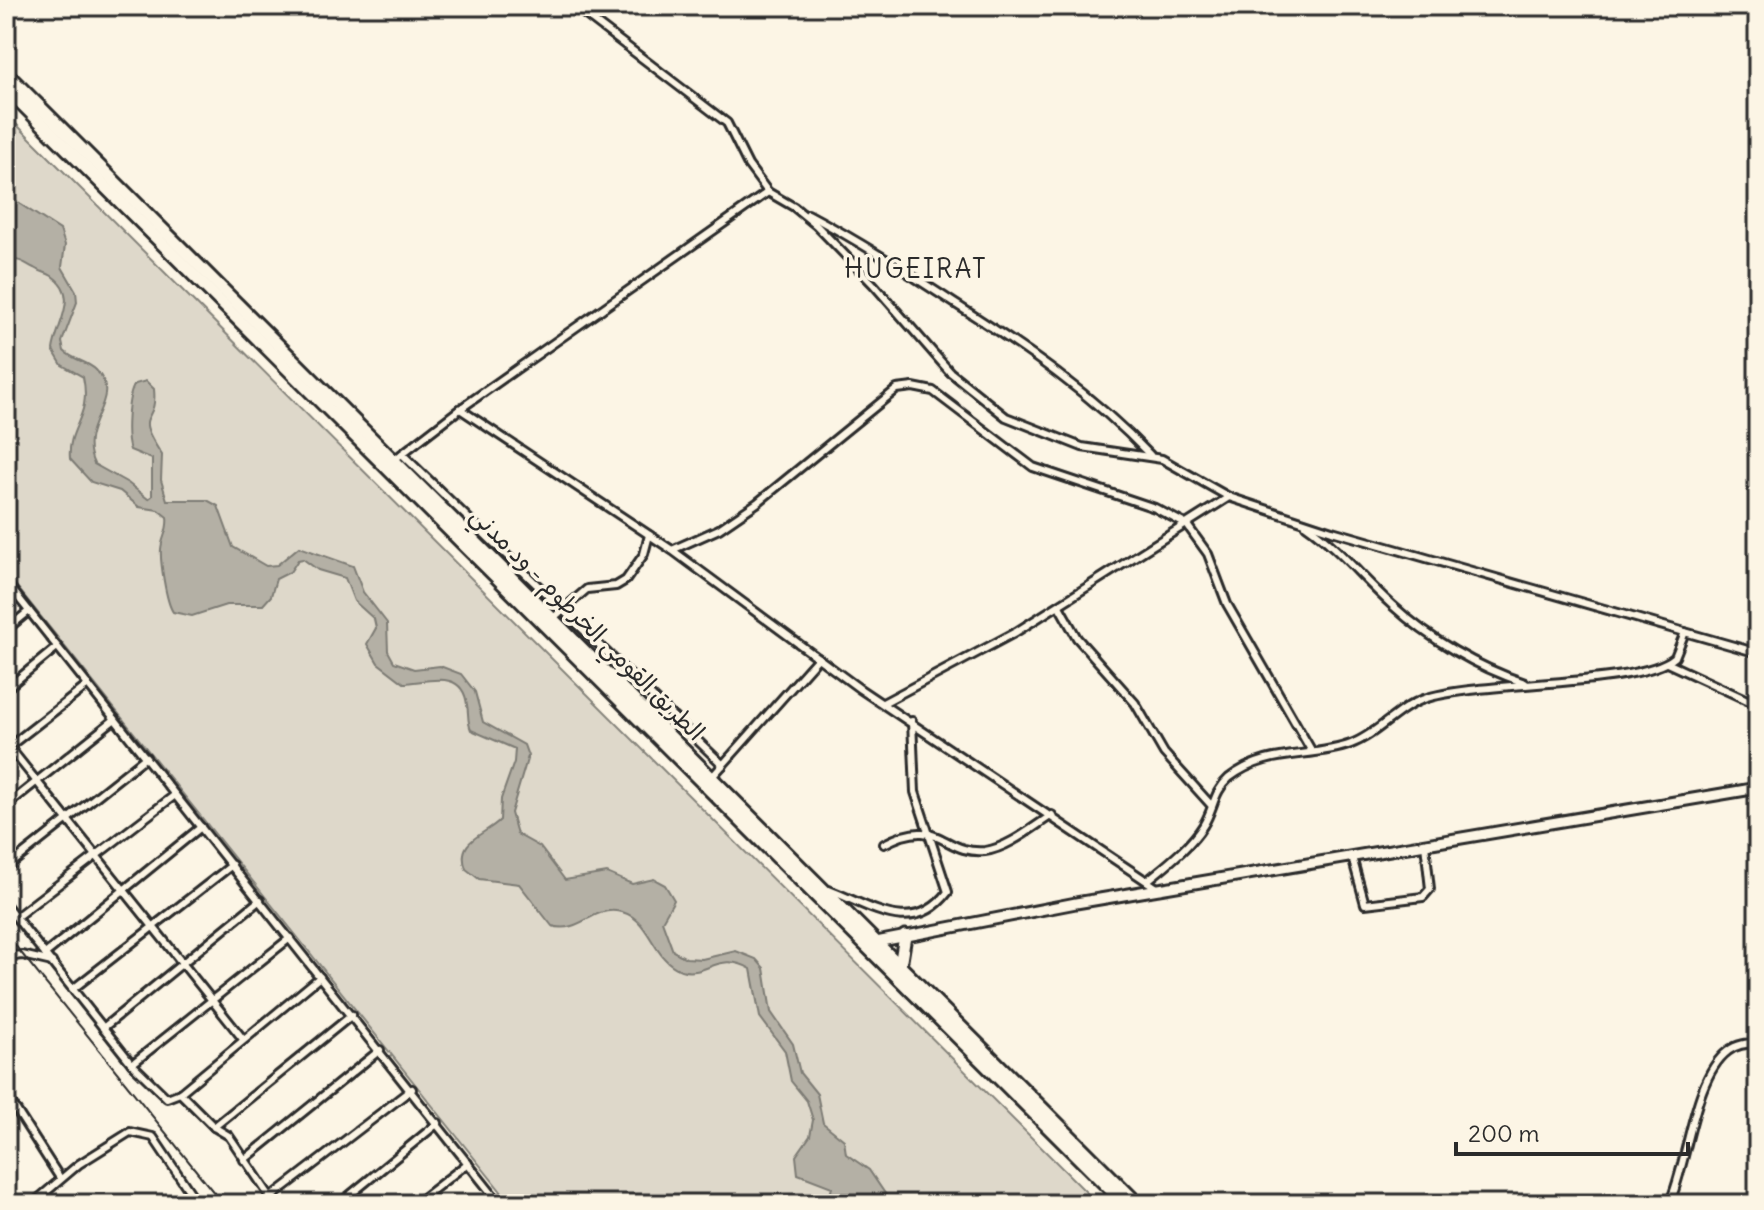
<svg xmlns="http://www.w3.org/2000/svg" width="1764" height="1210" font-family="Delius,'Playpen Sans Arabic',sans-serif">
	<rect width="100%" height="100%" fill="#fcf5e5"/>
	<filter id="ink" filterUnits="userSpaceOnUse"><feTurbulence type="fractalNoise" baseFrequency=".0125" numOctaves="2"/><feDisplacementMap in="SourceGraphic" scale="16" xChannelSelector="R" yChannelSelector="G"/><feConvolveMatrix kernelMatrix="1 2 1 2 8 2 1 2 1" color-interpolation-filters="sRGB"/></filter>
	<g filter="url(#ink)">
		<path fill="#ded8ca" stroke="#84827a" stroke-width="2" d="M6 114 1098 1204H511L6 573Z"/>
		<path fill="#b4b0a5" stroke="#7d7b74" stroke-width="2" d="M6 195 60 230 65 245 62 267 76 291 77 302 62 342 64 351C73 360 87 361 96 370 125 400 75 424 94 464L128 483 148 499 152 496V459L130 450C125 437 127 395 135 384L146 381 154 389C158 428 131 408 162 455L161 480 167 500H207L218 506 233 547 266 566 277 565 299 547 353 566 363 592 387 623 388 651 394 662 414 669 440 666 461 674 475 692 483 722 524 745 528 756 511 813 517 834 540 847 565 880 607 873 632 884 654 879 665 885 674 900 662 921 673 951 686 958 702 959 736 951 756 959 764 968 771 1012 793 1044 800 1073 817 1094 823 1123 844 1140 846 1154 869 1170 892 1204H828L832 1187 798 1174 796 1156 810 1136 813 1120 807 1101 791 1081 785 1051 760 1017 751 969C719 950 706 978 681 970 650 959 651 914 616 911 592 908 578 934 552 926L519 884 479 879 466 869C455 840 485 835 500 820L501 799 514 762 515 749 471 730C467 721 469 714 467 705 463 668 427 682 404 683L378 663 367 644 376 628 374 619 354 601 345 578 318 570 303 559 298 560 290 572 276 579 271 596 263 605H226L192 616 173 612C166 602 160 561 161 549 162 537 169 530 167 517L158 510 139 507 120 491 91 482 70 459C67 426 92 418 83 377L62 365 53 350C56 324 81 296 52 276 46 272 40 272 34 268 22 262 21 259 6 260Z"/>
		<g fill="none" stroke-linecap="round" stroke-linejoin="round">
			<g stroke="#2b2b2b" stroke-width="12">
				<g id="street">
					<path d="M574 6 727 123 748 165 768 192 794 207 816 225 874 285 950 372 1006 417 1082 447 1162 459 1229 497 1332 531 1758 653"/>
					<path d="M808 214C859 241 905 271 954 303 1025 348 1092 394 1150 455"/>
					<path d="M460 409 672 550 860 689 1160 890"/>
					<path d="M402 454 723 765"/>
					<path d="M394 460 460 409 768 192"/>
					<path d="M1306 525C1339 548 1362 578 1392 605 1429 639 1477 667 1525 683"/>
					<path d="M672 550 719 529 757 503 897 389 913 387 933 391 1033 467 1155 508 1187 525 1208 554 1227 604 1311 750"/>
					<path d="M6 582 500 1204"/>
					<path d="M1059 606 1077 638 1135 703 1164 753 1211 805"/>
					<path d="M552 619 587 589 616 586 626 580 644 554 649 535"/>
					<path d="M6 630 29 611"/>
					<path d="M1667 663 1758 705"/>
					<path d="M6 689 57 647"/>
					<path d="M883 703 1016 632 1229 497"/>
					<path d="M6 743 243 1039"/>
					<path d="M6 749 88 685"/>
					<path d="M712 777 818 658"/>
					<path d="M6 806 115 719"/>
					<path d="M884 844C940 814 942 855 985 851 1008 848 1033 827 1052 815"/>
					<path d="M1352 857 1365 904 1423 897 1430 889 1425 844"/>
					<path d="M6 868 146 757"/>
					<path d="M1147 881C1166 865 1190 847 1203 826 1214 809 1213 792 1229 778 1267 748 1310 759 1351 744 1378 734 1397 708 1424 699 1478 680 1639 688 1675 657L1685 632"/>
					<path d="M829 890C871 906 913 938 948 892L915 792 912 721"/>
					<path d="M6 905 132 1064 167 1098 180 1093 320 977"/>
					<path d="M16 917 175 795"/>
					<path d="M45 954 201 827"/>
					<path d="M6 957 22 955 52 962"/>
					<path d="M73 989 232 865"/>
					<path d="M103 1028 260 900"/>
					<path d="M132 1064 290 938"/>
					<path d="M180 1093 214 1127 229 1136 275 1204"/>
					<path d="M6 1094 60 1178"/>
					<path d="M214 1127 352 1015"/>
					<path d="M244 1160 380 1050"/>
					<path d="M270 1198 412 1089"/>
					<path d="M32 1204 79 1164 130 1132 153 1137 198 1204"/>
					<path d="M339 1204 438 1123"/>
					<path d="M415 1204 468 1163"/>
					<path d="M1669 1204C1688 1164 1693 1077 1728 1051 1737 1044 1747 1043 1758 1043"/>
				</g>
			</g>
			<g stroke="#2b2b2b" stroke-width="15">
				<path id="secondary" d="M871 943 1076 903 1758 788"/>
			</g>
			<g stroke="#2b2b2b" stroke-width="17">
				<g id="highway">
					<path d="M6 73 1138 1204"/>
					<path d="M6 88 1125 1204"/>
					<path d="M900 966 905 936"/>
				</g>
			</g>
			<use href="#street" stroke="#fcf5e5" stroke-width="6"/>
			<use href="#secondary" stroke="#fcf5e5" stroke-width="9"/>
			<use href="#highway" stroke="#fcf5e5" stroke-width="11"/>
			<path stroke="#2b2b2b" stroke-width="2" d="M6 934 223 1204"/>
		</g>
	</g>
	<g text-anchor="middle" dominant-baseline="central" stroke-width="7" stroke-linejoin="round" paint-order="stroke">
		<g font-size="24" fill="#2b2b2b" stroke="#fcf5e5">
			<text transform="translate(588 623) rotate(45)">الطريق القومي الخرطوم - ود مدني</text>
		</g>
		<g font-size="26" letter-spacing="2" fill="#2b2b2b" stroke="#fcf5e5">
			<text x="916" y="268">HUGEIRAT</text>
		</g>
	</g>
	<rect width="1764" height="1210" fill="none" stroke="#fcf5e5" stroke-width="32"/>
	<rect x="16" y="16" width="1732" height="1178" fill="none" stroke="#2b2b2b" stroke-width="3" filter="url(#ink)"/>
	<path d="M1456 1142v12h232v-12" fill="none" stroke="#2b2b2b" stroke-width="4"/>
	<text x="1468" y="1142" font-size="24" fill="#2b2b2b" stroke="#fcf5e5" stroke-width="6" paint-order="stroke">200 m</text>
</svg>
